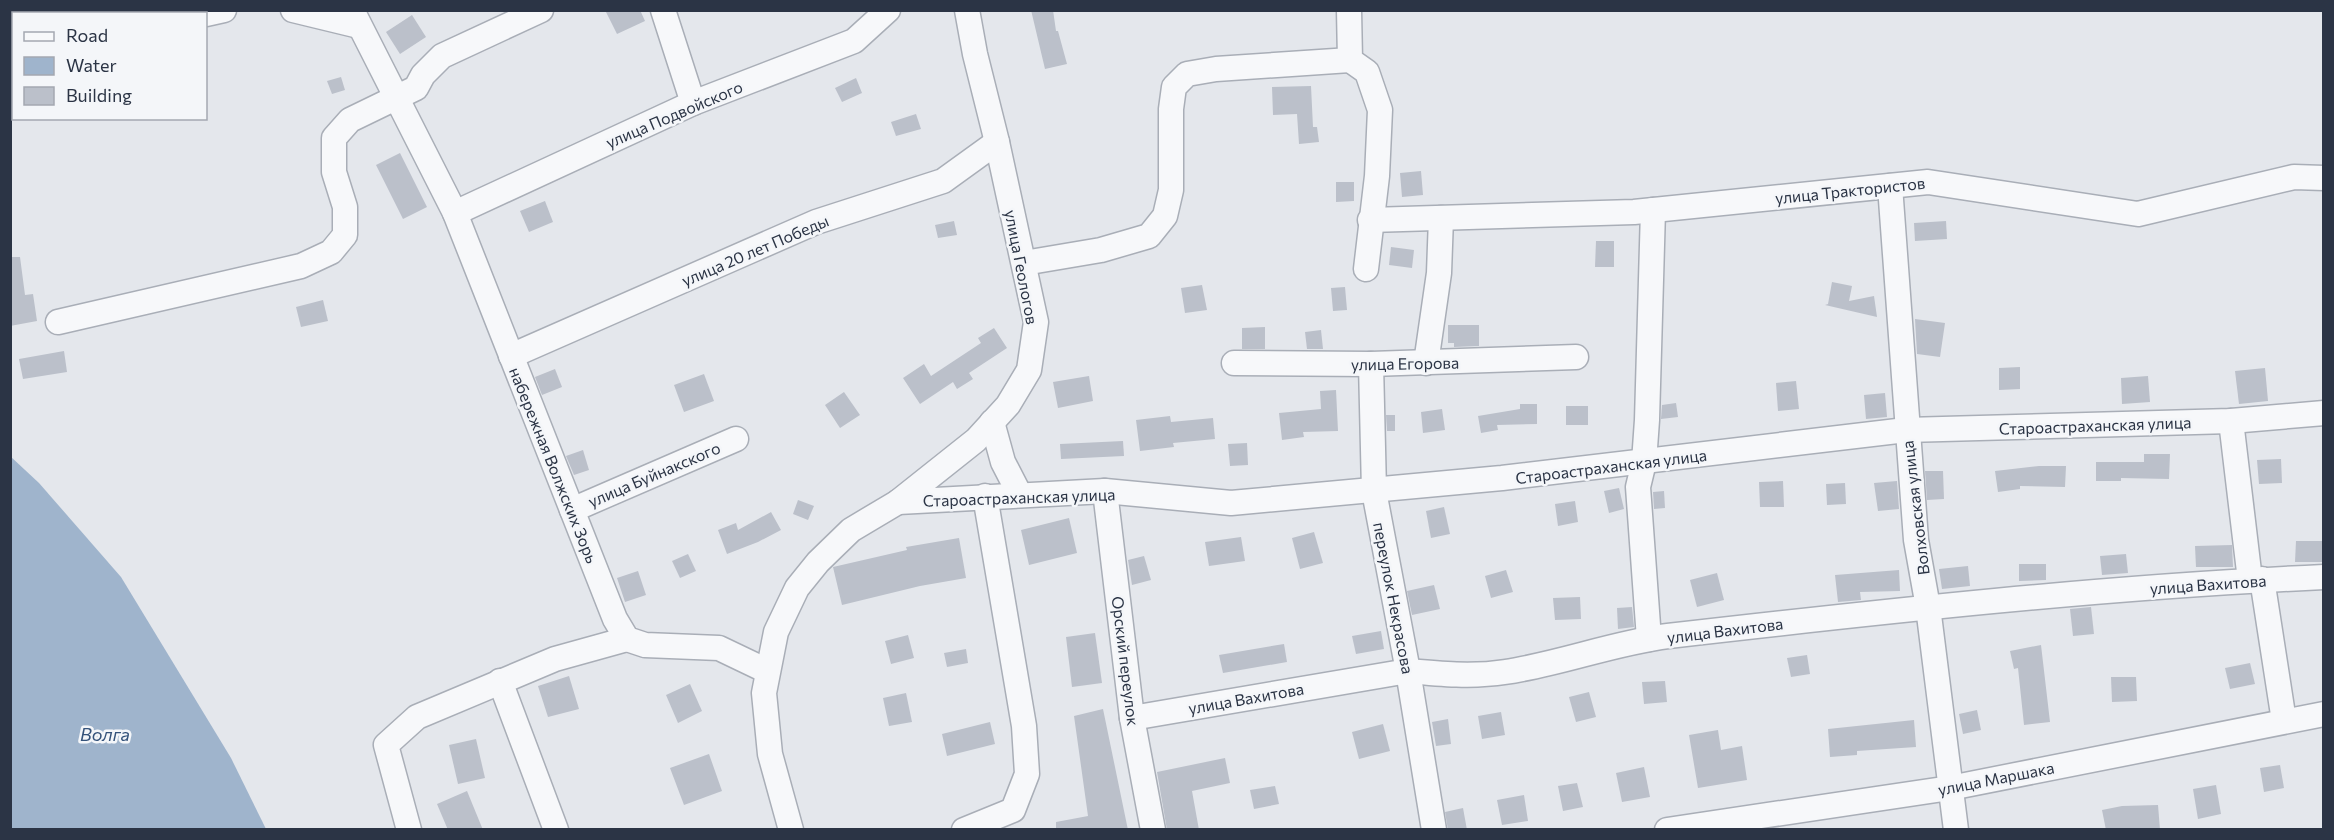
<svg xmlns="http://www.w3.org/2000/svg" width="2334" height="840" font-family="Commissioner,sans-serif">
	<rect width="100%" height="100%" fill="#e4e7ec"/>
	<path fill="#9fb4cc" d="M10 456 39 483 121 577 231 758 266 829H11Z"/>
	<g fill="#bbc0ca">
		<path d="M605 10H640L645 21 617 34Z"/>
		<path d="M1031 10H1053L1056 31H1058L1067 64 1045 69Z"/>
		<path d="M412 15 426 37 400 54 386 32Z"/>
		<path d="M341 77 345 90 332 94 327 81Z"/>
		<path d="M856 78 862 93 842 102 835 88Z"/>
		<path d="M1311 86 1313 127H1317L1319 142 1299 144 1297 114 1273 115 1272 87Z"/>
		<path d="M916 114 921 129 896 136 891 122Z"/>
		<path d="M400 153 427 207 403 219 376 165Z"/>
		<path d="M1421 171 1423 195 1402 197 1400 173Z"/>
		<path d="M1336 182H1354V201L1336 202Z"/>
		<path d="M545 201 553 222 529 232 520 211Z"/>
		<path d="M954 221 957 235 938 238 935 225Z"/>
		<path d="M1946 221 1947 239 1915 241 1914 223Z"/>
		<path d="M1596 241H1614V267H1595Z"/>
		<path d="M1391 247 1414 250 1412 268 1389 265Z"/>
		<path d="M10 257H20L25 295 33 294 37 321 10 326Z"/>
		<path d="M1832 282 1852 286 1849 301 1874 296 1877 317 1825 305 1828 304Z"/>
		<path d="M1202 285 1207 310 1185 313 1181 288Z"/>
		<path d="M1345 287 1347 310 1333 311 1331 288Z"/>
		<path d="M323 300 328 321 301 327 296 307Z"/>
		<path d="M1915 319 1945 323 1940 357 1917 354Z"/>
		<path d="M1448 325H1479V346L1454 347V343H1448Z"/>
		<path d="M1265 327V349H1242V328Z"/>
		<path d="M994 328 1007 348 969 373 973 379 957 389 953 382 920 404 903 378 924 364 931 376 981 343 978 338Z"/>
		<path d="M1321 330 1323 349H1307L1305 332Z"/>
		<path d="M64 351 67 372 23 379 19 359Z"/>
		<path d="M2020 367V389L1999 390V368Z"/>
		<path d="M2265 368 2268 401 2239 404 2235 371Z"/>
		<path d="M555 369 562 387 542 395 535 377Z"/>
		<path d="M704 374 714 401 684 412 674 385Z"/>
		<path d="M1089 376 1093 401 1058 408 1053 382Z"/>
		<path d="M2148 376 2150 402 2122 404 2121 378Z"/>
		<path d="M1796 381 1799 409 1778 411 1776 383Z"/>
		<path d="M1336 390 1338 431 1303 432 1304 437 1282 440 1279 413 1321 409 1320 391Z"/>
		<path d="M844 392 860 415 840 428 825 405Z"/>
		<path d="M1885 393 1887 417 1866 419 1864 395Z"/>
		<path d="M1676 403 1678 417 1661 419 1662 405Z"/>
		<path d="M1520 404H1537V424L1497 425 1498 430 1481 433 1478 416 1520 409Z"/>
		<rect x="1566" y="406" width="22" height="19"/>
		<path d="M1442 409 1445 430 1423 433 1421 412Z"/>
		<path d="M1386 415H1395V431H1387Z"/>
		<path d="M1170 416 1171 422 1213 418 1215 439 1173 443 1174 447 1140 451 1136 420Z"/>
		<path d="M1123 441 1124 456 1061 459 1060 444Z"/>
		<path d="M1247 443 1248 465 1230 466 1228 444Z"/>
		<path d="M583 450 589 470 574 475 566 456Z"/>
		<path d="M2144 454H2170L2169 479 2121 478V481H2096V462H2144Z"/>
		<path d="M2281 459 2282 483 2259 484 2257 460Z"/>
		<path d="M2039 466H2066L2065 487 2020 486V489L1998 492 1995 471Z"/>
		<path d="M1925 471H1943L1944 499 1927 500Z"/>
		<path d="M1783 481 1784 507H1760L1759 482Z"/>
		<path d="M1897 481 1899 509 1878 511 1874 483Z"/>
		<path d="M1845 483 1846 504 1827 505 1826 484Z"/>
		<path d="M1619 488 1624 509 1609 513 1604 491Z"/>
		<path d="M1664 491 1665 508 1654 509 1653 492Z"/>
		<path d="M798 500 814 506 808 520 793 514Z"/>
		<path d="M1575 501 1578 522 1558 526 1555 504Z"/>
		<path d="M1444 507 1450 534 1431 538 1426 511Z"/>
		<path d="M771 512 781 530 758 542 727 554 718 530 736 523 738 530Z"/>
		<path d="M1069 518 1077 553 1029 565 1021 530Z"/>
		<path d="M1314 532 1323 563 1300 569 1292 538Z"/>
		<path d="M1241 537 1245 561 1209 566 1205 542Z"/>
		<path d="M959 538 966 578 920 586 842 605 833 567 907 550 906 547Z"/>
		<path d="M2296 541H2324V562H2295Z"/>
		<path d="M2232 545 2233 567H2196L2195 546Z"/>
		<path d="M688 554 696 571 680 578 672 561Z"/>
		<path d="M2126 554 2128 573 2102 575 2100 556Z"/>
		<path d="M1144 556 1151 580 1132 585 1128 560Z"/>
		<path d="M2019 564H2046V580L2019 581Z"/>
		<path d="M1968 566 1970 586 1942 589 1939 569Z"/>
		<path d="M1506 570 1513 592 1491 598 1485 576Z"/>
		<path d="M1899 570 1900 591 1860 592 1861 600 1838 602 1835 575Z"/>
		<path d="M638 571 646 595 625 602 617 578Z"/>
		<path d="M1717 573 1724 600 1697 607 1690 580Z"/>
		<path d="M1434 585 1440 609 1412 615 1407 591Z"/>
		<path d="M1580 597 1581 619 1555 620 1553 598Z"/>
		<path d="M1632 607 1634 627 1618 629 1617 608Z"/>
		<path d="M2091 607 2094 634 2073 636 2070 609Z"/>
		<path d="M1381 631 1384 649 1356 654 1352 636Z"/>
		<path d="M1095 633 1102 683 1072 687 1066 637Z"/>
		<path d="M908 635 914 658 891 664 885 641Z"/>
		<path d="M1284 644 1287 662 1223 673 1219 655Z"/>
		<path d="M2041 645 2050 722 2024 725 2018 668 2014 669 2010 651Z"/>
		<path d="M966 649 968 663 947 667 944 653Z"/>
		<path d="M1807 655 1810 674 1791 677 1787 658Z"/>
		<path d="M2250 663 2255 684 2230 689 2225 668Z"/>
		<path d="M569 676 579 709 548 717 538 686Z"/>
		<path d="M2111 677H2136L2137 701 2112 702Z"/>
		<path d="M1665 681 1667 702 1644 704 1642 682Z"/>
		<path d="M690 684 702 711 678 723 666 695Z"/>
		<path d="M1589 692 1596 717 1576 722 1569 697Z"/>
		<path d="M906 693 912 722 889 726 883 698Z"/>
		<path d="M1103 709 1128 830H1056V822L1088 816 1074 716Z"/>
		<path d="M1977 710 1981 730 1963 734 1959 714Z"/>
		<path d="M1501 712 1505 735 1482 739 1478 716Z"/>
		<path d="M1448 719 1451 744 1436 746 1432 722Z"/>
		<path d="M1914 720 1916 747 1857 751V755L1830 757 1828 729Z"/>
		<path d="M990 722 995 744 947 756 942 734Z"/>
		<path d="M1383 724 1390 751 1359 759 1352 732Z"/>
		<path d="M1718 730 1721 750 1742 746 1747 780 1698 788 1689 735Z"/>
		<path d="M476 739 485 778 458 784 449 745Z"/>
		<path d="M709 754 722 791 684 805 670 768Z"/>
		<path d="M1225 758 1230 783 1192 791 1199 830H1167L1157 772Z"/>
		<path d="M2280 765 2284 788 2264 792 2260 768Z"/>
		<path d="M1644 767 1650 797 1622 802 1616 773Z"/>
		<path d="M1577 783 1583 807 1563 811 1558 786Z"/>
		<path d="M2216 785 2221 814 2198 819 2193 789Z"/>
		<path d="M1275 786 1279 804 1254 809 1250 790Z"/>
		<path d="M467 791 483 830H448L437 804Z"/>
		<path d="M1524 795 1528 821 1502 825 1497 800Z"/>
		<path d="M2158 805 2160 830H2106L2102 810 2122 806Z"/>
		<path d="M1463 808 1467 830H1448L1445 812Z"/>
	</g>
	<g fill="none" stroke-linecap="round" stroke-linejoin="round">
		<g stroke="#a9aeb7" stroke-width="27">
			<g id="minor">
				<path d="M105 10 107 14"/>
				<path d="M293 10 359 26"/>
				<path d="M352 10 455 213 615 619 627 639 645 645 719 648 767 671"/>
				<path d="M663 10 693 103"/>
				<path d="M1349 10 1350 60 1367 72 1380 110 1377 176 1366 269"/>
				<path d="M206 14 224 10"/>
				<path d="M10 34H14"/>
				<path d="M1890 186 1916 540 1928 607 1956 830"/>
				<path d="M455 213 693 103 854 41 888 10"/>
				<path d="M1370 220 1634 212 1928 182 2138 214 2294 177 2324 178"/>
				<path d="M1024 263 1101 250 1149 236 1165 216 1171 190V109L1174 87 1187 74 1216 69 1350 60"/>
				<path d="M58 322 301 266 331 252 345 235V207L334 172V138L350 120 416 88 423 75 442 56 541 10"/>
				<path d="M511 356 816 222 943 181 997 142"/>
				<path d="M1234 363 1371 364 1576 357"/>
				<path d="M1426 363 1439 273 1441 218"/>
				<path d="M1371 364 1374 491 1408 671 1434 830"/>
				<path d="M2231 421 2250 580"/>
				<path d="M992 422 1003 462 1020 495"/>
				<path d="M1105 491 1132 718 1153 830"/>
				<path d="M898 502 1105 491 1231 503 1502 478 1906 430 2231 421 2324 413"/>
				<path d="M572 510 736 439"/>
				<path d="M2262 579 2284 721"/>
				<path d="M1649 639 1638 487 1644 462 1647 420 1653 210"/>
				<path d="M500 681 556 830"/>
				<path d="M1132 718 1408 671C1440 674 1473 677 1505 672 1560 664 1613 643 1668 636 1886 611 2104 587 2324 577"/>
				<path d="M409 830 386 745 417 717 555 659 627 639"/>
				<path d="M791 830 770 754 764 693 776 632 797 588 818 562 851 530 898 502 976 440 1008 405 1029 370 1036 322 997 142 975 54 967 10"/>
				<path d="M964 830 1013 810 1027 774 1024 726 985 496"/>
				<path d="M1667 830 1950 788 2324 714"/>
			</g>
		</g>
		<use href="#minor" stroke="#f7f8fa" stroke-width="24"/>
	</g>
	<g text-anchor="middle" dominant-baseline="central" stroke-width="5" stroke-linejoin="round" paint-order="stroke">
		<g font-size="16" fill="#2b3445" stroke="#f4f6f9">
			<text transform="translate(674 114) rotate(-23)">улица Подвойского</text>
			<text transform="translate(1850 190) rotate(-6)">улица Трактористов</text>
			<text transform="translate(755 250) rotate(-23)">улица 20 лет Победы</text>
			<text transform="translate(1022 267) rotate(79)">улица Геологов</text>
			<text transform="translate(1405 363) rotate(-1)">улица Егорова</text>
			<text transform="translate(2095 425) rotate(-2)">Староастраханская улица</text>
			<text transform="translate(554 465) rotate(68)">набережная Волжских Зорь</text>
			<text transform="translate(1611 466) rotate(-7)">Староастраханская улица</text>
			<text transform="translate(654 474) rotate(-23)">улица Буйнакского</text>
			<text transform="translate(1019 497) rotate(-2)">Староастраханская улица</text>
			<text transform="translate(1915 508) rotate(-97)">Волховская улица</text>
			<text transform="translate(2208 584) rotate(-4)">улица Вахитова</text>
			<text transform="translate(1394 598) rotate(79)">переулок Некрасова</text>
			<text transform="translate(1725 630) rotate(-7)">улица Вахитова</text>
			<text transform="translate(1126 661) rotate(83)">Орский переулок</text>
			<text transform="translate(1246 698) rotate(-10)">улица Вахитова</text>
			<text transform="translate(1996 778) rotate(-11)">улица Маршака</text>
		</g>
		<g font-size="18" font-style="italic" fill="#34527a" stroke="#f4f6f9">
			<text x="105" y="734">Волга</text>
		</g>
	</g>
	<rect width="2334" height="840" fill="none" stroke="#2b3445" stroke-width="24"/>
	<rect x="12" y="12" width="195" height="108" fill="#f4f6f9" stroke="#a4a8b1" stroke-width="1.5"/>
	<rect x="24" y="32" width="30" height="9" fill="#f7f8fa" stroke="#a4a8b1" stroke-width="1.5"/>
	<text x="66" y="42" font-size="18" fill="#2b3445">Road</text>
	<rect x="24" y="57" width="30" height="18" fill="#9fb4cc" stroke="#a4a8b1" stroke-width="1.5"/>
	<text x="66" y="72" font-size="18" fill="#2b3445">Water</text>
	<rect x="24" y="87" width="30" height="18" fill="#bbc0ca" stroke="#a4a8b1" stroke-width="1.5"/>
	<text x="66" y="102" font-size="18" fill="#2b3445">Building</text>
</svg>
